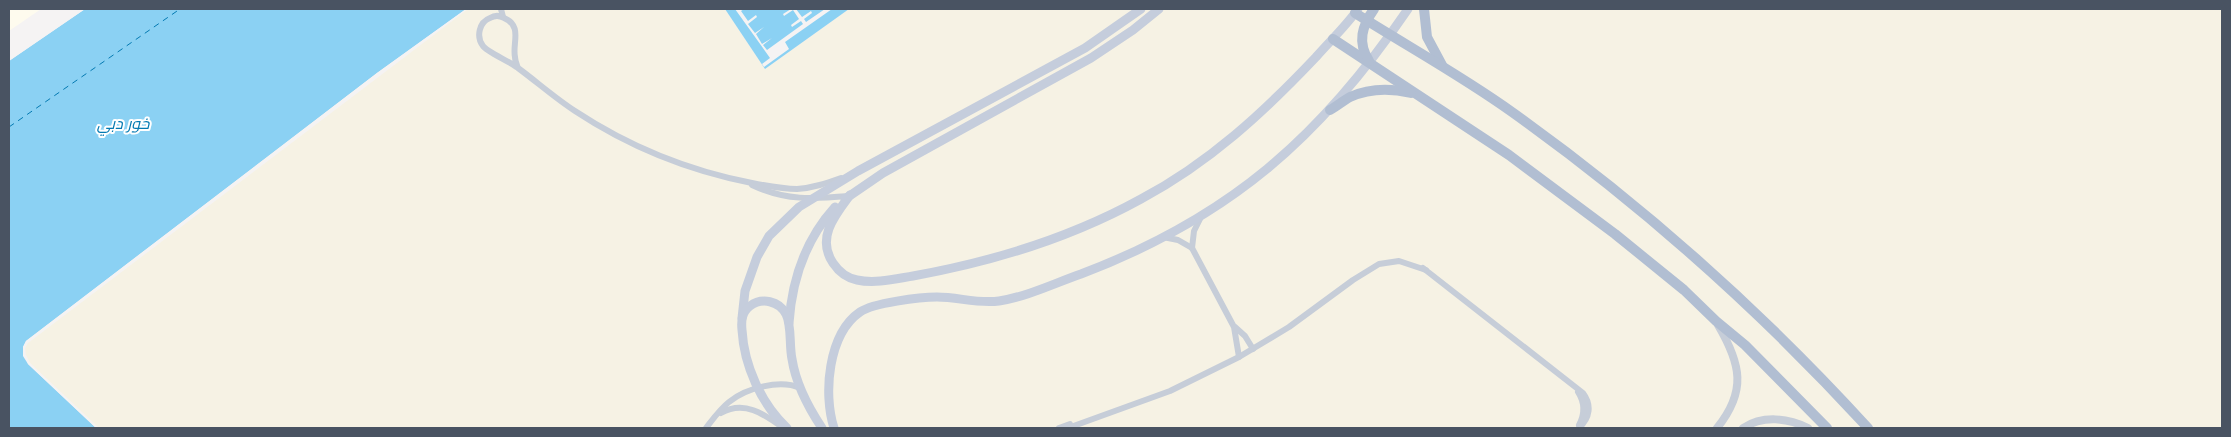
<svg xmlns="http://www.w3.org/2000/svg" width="2231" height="437" font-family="'Fira Sans',Cairo,sans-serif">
	<rect width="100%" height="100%" fill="#f5f3f3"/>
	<path fill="#fefbee" d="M9 9H41L9 31Z"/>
	<path fill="#f6f2e4" d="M466 9H725L765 69 849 9H2222V428H96L28 364 23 356 26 341Z"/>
	<g fill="#8bd1f3">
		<path d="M85 9H466L377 73 26 341 23 347 28 364 96 428H9V61Z"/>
		<path d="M725 9H849L765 69Z"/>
	</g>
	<g fill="#f5f3f3">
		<path d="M80 9H85L9 61V58Z"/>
		<path d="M466 9H468L28 343 25 348 26 355 30 363 99 428H96L28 364 23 356V347L26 341 377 73Z"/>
		<path d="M735 9H744L741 11 748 21 756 15 757 17 748 24 755 33 764 27 756 34 762 44 772 38 763 45 767 50 803 24 801 21 792 27 791 25 799 19 793 10 784 16 783 14 791 9H796L802 17 811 11 812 13 804 19 806 22 825 9H832L785 42 789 49 764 67 762 64 770 58Z"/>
	</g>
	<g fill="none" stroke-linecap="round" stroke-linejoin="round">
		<path stroke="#047ab2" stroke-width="1" stroke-dasharray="6 5" stroke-linecap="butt" d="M9 127 180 9"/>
		<g stroke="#c6cdd8" stroke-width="6">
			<path d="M501 9 503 17"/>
			<path d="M518 68C517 65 515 61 515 57 512 43 523 26 504 18 499 15 495 15 490 18 479 22 476 37 483 46 487 52 509 61 518 68 537 82 555 98 575 111 628 146 690 171 752 183 767 186 782 189 797 189 813 188 827 183 841 178"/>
			<path d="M752 185C786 201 813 199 849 196"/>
			<path d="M1163 237 1178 240 1192 248 1234 327 1239 357"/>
			<path d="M1192 248 1194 231 1201 217"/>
			<path d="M1423 268 1583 393C1592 405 1590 418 1579 428"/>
			<path d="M1235 327 1245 336 1253 349"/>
			<path d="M1578 392C1585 403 1585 414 1579 425"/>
			<path d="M721 413C744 400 764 414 782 427"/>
			<path d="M706 428C713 419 720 409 729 402 746 388 780 379 800 388"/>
			<path d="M1059 428 1070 424"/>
			<path d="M1068 428 1170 391 1239 357 1289 327 1353 280 1379 264 1399 261 1426 270"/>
		</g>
		<g stroke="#c6cdd8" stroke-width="8">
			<path d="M1717 428C1747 391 1741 364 1718 325"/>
			<path d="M1743 428C1763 415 1788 418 1808 428"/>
		</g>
		<g stroke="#c5cddc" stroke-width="9">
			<path d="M850 195C835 215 816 238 833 263 839 272 847 278 857 280 875 284 895 279 913 276 991 262 1072 237 1141 199 1209 163 1264 112 1316 57 1330 41 1346 26 1358 9"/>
			<path d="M845 199 883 173 1091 58 1133 30 1159 9"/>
			<path d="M742 318 745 291 757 257 769 236 799 207 858 171 1085 48 1141 9"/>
			<path d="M789 323C792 279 805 240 835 207"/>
			<path d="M787 428C761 404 744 365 742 330 741 320 742 312 750 306 762 297 779 301 786 314 792 326 789 345 792 359 796 385 808 407 822 428"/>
			<path d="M834 428C823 394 828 334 860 312 873 303 920 297 937 297 958 297 978 304 999 301 1026 297 1055 283 1081 274 1229 218 1320 138 1408 9"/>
		</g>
		<g stroke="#b1bed2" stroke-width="10">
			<path d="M1424 9 1427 37 1442 65"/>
			<path d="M1355 13C1407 46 1462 76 1512 112 1641 204 1761 311 1868 428"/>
			<path d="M1333 39 1509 155 1615 234 1684 290 1716 321 1745 345 1827 428"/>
			<path d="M1369 61C1357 42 1362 26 1374 9"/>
			<path d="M1330 110C1337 106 1343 101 1350 97 1370 88 1390 88 1411 93"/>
		</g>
	</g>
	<g text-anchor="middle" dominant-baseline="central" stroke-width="4" stroke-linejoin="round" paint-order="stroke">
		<g font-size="16" font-style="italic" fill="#047ab2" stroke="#fff">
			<text x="123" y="123">خور دبي</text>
		</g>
	</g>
	<rect width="2231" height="437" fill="none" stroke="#495362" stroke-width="20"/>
</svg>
